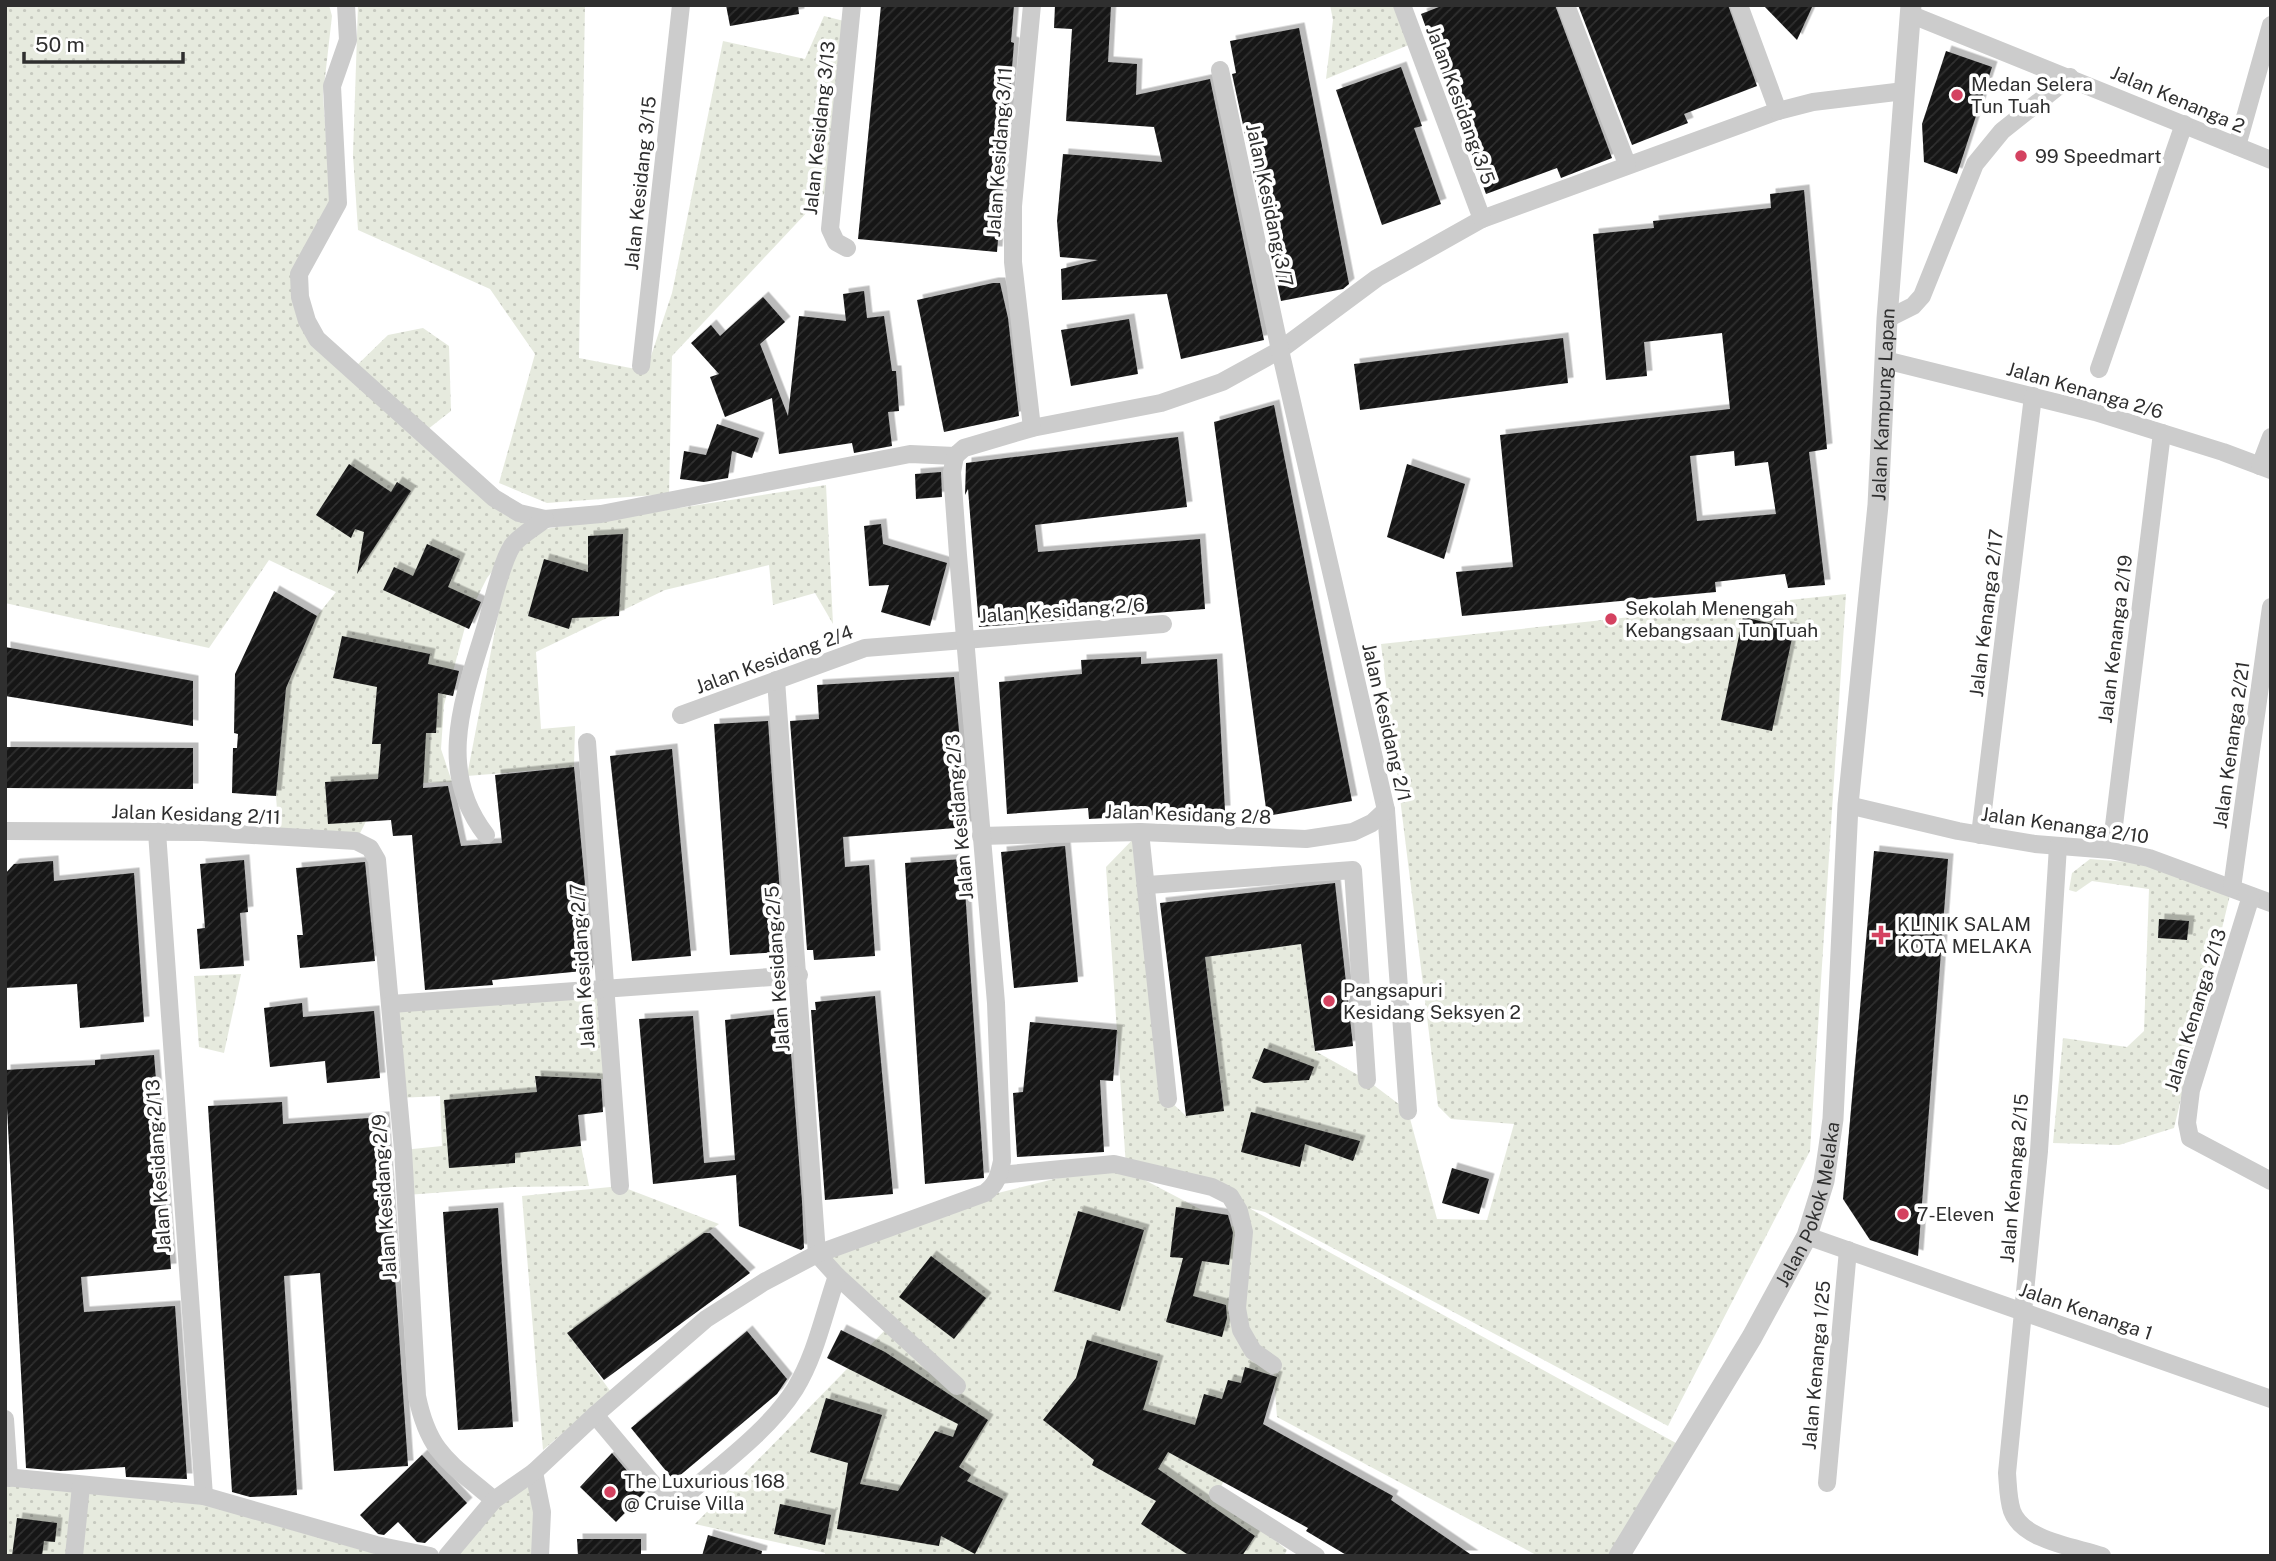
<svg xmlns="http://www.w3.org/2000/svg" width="2276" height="1561" font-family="'Public Sans',sans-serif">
	<defs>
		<pattern id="grass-dots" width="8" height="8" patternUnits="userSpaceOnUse" patternTransform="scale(1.75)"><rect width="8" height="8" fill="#e6eade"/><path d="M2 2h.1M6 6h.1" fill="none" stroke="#c6c9bf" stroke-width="1.8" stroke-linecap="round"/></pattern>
		<pattern id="building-hatch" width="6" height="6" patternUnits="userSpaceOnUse" patternTransform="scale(1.75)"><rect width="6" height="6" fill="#161616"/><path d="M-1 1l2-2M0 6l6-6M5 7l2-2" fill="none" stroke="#303030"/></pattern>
		<filter id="shadow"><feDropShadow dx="5.5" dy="-5.5" stdDeviation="0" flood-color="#0004"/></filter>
	</defs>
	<rect width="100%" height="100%" fill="#fff"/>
	<g fill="url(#grass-dots)">
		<path d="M5 5H329L332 16 323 95 332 219 299 274 317 339 352 370 388 335 423 328 449 346 451 411 423 433 494 498 545 519 532 531 826 485 833 624 815 593 773 605 769 565 665 590 536 652 541 729 575 726 574 767 467 776 511 547 487 578 468 616 444 705 441 749 452 782 385 784 356 841 279 837 276 796 286 688 317 616 336 592 269 560 209 648 5 603Z"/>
		<path d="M358 5H585L579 358 646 371 672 293 723 41 805 59 824 16 848 22 825 193 672 356 669 494 547 503 499 483 535 354 490 289 358 230 353 155Z"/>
		<path d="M1330 5H1404L1416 42 1326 79 1333 20Z"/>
		<path d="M1846 594 1810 1151 1668 1426 1265 1212 1249 1208 1685 1448 1619 1556H1538L1277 1417 1273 1367 1218 1494 1287 1550 1284 1556H825V1553L695 1524 890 1325 817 1254 950 1205 1114 1164 1242 1231 1244 1206 1126 1167 1106 867 1140 832 1168 1099 1186 1116 1224 1110 1205 957 1301 944 1315 1051 1367 1080 1408 1111 1437 1219 1487 1220 1514 1124 1451 1119 1438 1106 1381 644Z"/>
		<path d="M2090 859 2152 864 2230 895 2174 1128 2119 1145 2053 1143 2063 1038 2127 1047 2144 1031 2149 889 2092 881 2076 892 2069 890 2072 873Z"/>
		<path d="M241 974 224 1053 199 1047 194 976Z"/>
		<path d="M605 988V1079L535 1077 543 1150 581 1146 589 1186 513 1187 406 1195 403 1150 442 1146 440 1096 398 1098 391 1004Z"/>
		<path d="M620 1186 719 1224 568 1333 611 1392 543 1450 522 1196Z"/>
		<path d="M534 1472 539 1556H449Z"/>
		<path d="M5 1486H81L204 1496 376 1545 375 1556H5Z"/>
	</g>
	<g fill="url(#building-hatch)" fill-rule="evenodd" filter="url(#shadow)">
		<path d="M726 5H798L799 14 730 26Z"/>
		<path d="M881 5H1014L1011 42 1014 43 997 252 858 239Z"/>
		<path d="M1055 5H1111L1108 62 1137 64 1136 95 1210 79 1264 340 1181 359 1167 294 1062 300 1061 269 1098 260 1060 257 1057 221 1063 154 1162 162 1154 127 1066 121 1072 29 1054 28Z"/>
		<path d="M1444 5H1555L1612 158 1561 178 1557 168 1486 194 1421 14Z"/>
		<path d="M1578 5H1728L1757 86 1684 114 1688 123 1632 145Z"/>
		<path d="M1763 5H1813L1797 40Z"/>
		<path d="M1299 28 1349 284 1343 289 1281 301 1232 74 1236 73 1230 41Z"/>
		<path d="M1946 51 1992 67 1957 174 1924 162 1922 124Z"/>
		<path d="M1401 67 1422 126 1414 128 1441 204 1382 225 1336 90Z"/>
		<path d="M1804 190 1827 449 1809 452 1825 585 1788 588 1785 574 1715 582 1716 592 1462 616 1456 572 1513 567 1500 435 1730 409 1722 333 1644 342 1647 376 1606 380 1593 234 1654 228 1653 221 1771 208 1770 194ZM1734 451 1735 466 1768 462 1776 514 1697 521 1690 456Z"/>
		<path d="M993 283H1000L1008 318 1019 416 944 432 917 300Z"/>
		<path d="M864 291 867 318 884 316 892 371H896L899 411 888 412 892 446 854 453 852 443 779 454 772 398 725 417 710 377 719 374 691 343 711 325 720 336 763 297 785 322 760 344 788 416 799 316 846 321 843 294Z"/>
		<path d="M1129 319 1138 374 1071 386 1061 330Z"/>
		<path d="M1563 338 1568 383 1360 410 1354 364Z"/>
		<path d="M1274 405 1352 801 1267 816 1214 422Z"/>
		<path d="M717 424 759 438 752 458 732 451 728 478 704 482 680 479 684 451 706 455Z"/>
		<path d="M1178 437 1187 507 1035 525 1038 552 1200 539 1205 609 979 627 968 489 965 495 966 463Z"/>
		<path d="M349 464 391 492 397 482 411 491 357 574 364 532 355 529 351 538 316 515Z"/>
		<path d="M1407 464 1465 484 1444 559 1387 537Z"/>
		<path d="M941 472 942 497 916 499 915 474Z"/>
		<path d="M881 524 883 544 947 563 930 626 881 612 889 585 869 586 864 526Z"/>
		<path d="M623 534 619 616 572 618 569 629 528 616 544 559 588 572V536Z"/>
		<path d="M427 544 460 559 448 587 481 602 469 629 383 590 394 567 413 576Z"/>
		<path d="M274 591 317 616 286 688 276 796 232 793 233 748H237L238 734 234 733 235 674Z"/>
		<path d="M1743 617 1794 629 1772 731 1721 720Z"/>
		<path d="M342 636 430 654 428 664 459 671 453 696 438 693 436 733H426L423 788 448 786 461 846 502 843 495 775 574 767 593 970 492 980 493 985 425 990 412 835 393 836 391 820 328 824 325 782 378 779 381 744H372L377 687 333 678Z"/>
		<path d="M5 647 193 681V726L5 696Z"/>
		<path d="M1141 657V664L1217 659 1225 811 1089 819 1088 808 1007 814 999 682 1082 674 1081 660Z"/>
		<path d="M954 677 968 827 843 837 845 867 869 865 875 956 814 960 813 950H807L790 721 819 719 817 685Z"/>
		<path d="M768 721 784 952 730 955 714 724Z"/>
		<path d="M5 747 193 748V789L5 788Z"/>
		<path d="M672 749 691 956 632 961 610 756Z"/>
		<path d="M1065 846 1078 982 1014 988 1001 852Z"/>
		<path d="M1874 851 1948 859 1918 1256 1870 1240 1843 1199Z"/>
		<path d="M963 859 984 1178 925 1184 905 863Z"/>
		<path d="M244 860 248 912 240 913 244 966 200 969 197 929 205 928 200 864Z"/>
		<path d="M53 861 54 881 134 873 144 1022 80 1028 77 984 5 988V874L14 864Z"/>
		<path d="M365 862 375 961 300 968 297 935H303L296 868Z"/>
		<path d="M1335 883 1353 1046 1315 1051 1301 944 1205 957 1224 1111 1186 1116 1160 903Z"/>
		<path d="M2159 919 2189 921 2187 940 2158 938Z"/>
		<path d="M875 996 893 1194 825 1200 811 1010H816L815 1002Z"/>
		<path d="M302 1003 303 1017 374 1011 380 1078 327 1083 325 1061 270 1067 264 1008Z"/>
		<path d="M788 1013 802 1202 804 1248 801 1250 739 1226 736 1175 653 1184 639 1019 693 1016 704 1163 735 1160 725 1020Z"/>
		<path d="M1030 1022 1117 1030 1113 1081 1100 1080 1104 1152 1017 1157 1013 1093 1023 1092Z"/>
		<path d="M1264 1048 1314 1067 1309 1080 1264 1083 1252 1078Z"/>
		<path d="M154 1055 171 1269 81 1277 84 1312 175 1306 187 1479 126 1477 125 1467 61 1471 26 1468 5 1070 95 1065V1060Z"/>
		<path d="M535 1076 601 1079 603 1112 578 1115 581 1146 515 1153V1163L449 1168 444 1100 537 1092Z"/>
		<path d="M282 1102 283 1124 384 1117 408 1466 334 1471 320 1273 284 1276 297 1495 250 1497 232 1492 208 1106Z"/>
		<path d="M1251 1112 1360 1141 1353 1161 1305 1144 1300 1167 1241 1152Z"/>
		<path d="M1452 1168 1489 1179 1479 1214 1442 1203Z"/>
		<path d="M1176 1207 1228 1215 1233 1233 1229 1265 1202 1261 1193 1296 1226 1305 1227 1318 1222 1337 1166 1322 1183 1258 1170 1257Z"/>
		<path d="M498 1208 513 1427 458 1430 443 1212Z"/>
		<path d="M1078 1211 1144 1230 1120 1311 1054 1291Z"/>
		<path d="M704 1233H710L750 1273 604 1380 567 1333Z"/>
		<path d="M931 1256 986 1298 954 1339 899 1297Z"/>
		<path d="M841 1330 885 1352 988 1420 959 1467 971 1475 967 1481 1003 1499 975 1554 941 1536 939 1546 837 1529 848 1463 810 1452 826 1398 882 1415 860 1484 898 1491 935 1431 953 1437 958 1424 827 1358Z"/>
		<path d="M747 1331 787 1379 777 1394 678 1477H671L631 1428Z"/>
		<path d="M1087 1340 1158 1361 1143 1410 1195 1425 1204 1394 1222 1399 1228 1380 1241 1383 1245 1367 1277 1377 1263 1424 1393 1496 1391 1500 1473 1556H1348L1306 1531 1308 1528 1168 1452 1158 1469 1255 1536 1242 1556H1190L1141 1524 1156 1501 1092 1465 1094 1460 1043 1420 1076 1378Z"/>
		<path d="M612 1453 645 1492 616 1522 580 1487Z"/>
		<path d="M422 1455 467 1503 425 1543 417 1542 398 1522 384 1535 378 1534 360 1515Z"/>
		<path d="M780 1504 831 1515 825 1545 774 1534Z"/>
		<path d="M17 1518 57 1523 55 1542 44 1541 42 1556H12Z"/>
		<path d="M708 1535 762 1551 761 1556H702Z"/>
		<path d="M577 1539H641V1556H578Z"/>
	</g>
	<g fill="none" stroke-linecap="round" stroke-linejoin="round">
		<g stroke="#ccc" stroke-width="18">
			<path d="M346 5 348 40 332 86 338 203 299 274 300 297 307 321 317 339 494 498 519 513 545 519 601 514 910 454 955 456 964 448 1032 428 1161 403 1222 382 1280 350 1377 278 1482 219 1778 111 1813 102 1904 91"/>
			<path d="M1032 5 1013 206V262L1032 428"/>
			<path d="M1402 5 1482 219"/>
			<path d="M1566 5 1627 164"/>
			<path d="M1739 5 1778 111"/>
			<path d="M1912 15 2271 160"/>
			<path d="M1220 70 1280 350 1386 810 1408 1111"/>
			<path d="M2237 146 2271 25"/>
			<path d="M847 248 836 242 830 229 852 5"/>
			<path d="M1887 319 1913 306 1922 296 1975 164 2002 131 2070 77"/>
			<path d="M1885 360 2095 412 2223 452 2271 470"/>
			<path d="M641 366 681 5"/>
			<path d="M2099 369 2184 124"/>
			<path d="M2260 466 2271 437"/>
			<path d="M776 680 817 1254 837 1276 957 1386"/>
			<path d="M681 715 865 648 1163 624"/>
			<path d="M587 742 620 1186"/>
			<path d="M1848 805 1958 831 2035 844 2111 850 2149 858 2271 903"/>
			<path d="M5 831 203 832 356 841 370 848 377 860 403 1150 417 1396C429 1455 451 1463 494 1500"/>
			<path d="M157 832 204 1496"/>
			<path d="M1140 832 1168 1099"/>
			<path d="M486 835C434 768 465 695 487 622 493 601 501 564 512 546 519 536 536 527 545 519"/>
			<path d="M1980 835 2033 396"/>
			<path d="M981 836 1140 832 1306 839 1353 832 1372 823 1386 810"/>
			<path d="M2058 846 2039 1151 2007 1473C2008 1485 2008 1499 2012 1511 2023 1541 2076 1547 2102 1556"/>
			<path d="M2111 850 2162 433"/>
			<path d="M1148 885 1353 870 1367 1080"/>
			<path d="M2232 888 2271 607"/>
			<path d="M2251 896 2191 1090 2187 1123 2190 1138 2271 1181"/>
			<path d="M391 1004 799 975"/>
			<path d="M999 1175 1114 1164 1212 1187 1230 1196 1239 1211 1244 1232 1237 1308 1241 1330 1253 1351 1273 1365"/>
			<path d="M1807 1236 2271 1399"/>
			<path d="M595 1415 658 1490C668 1498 674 1500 686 1495 722 1464 769 1430 795 1389 816 1355 824 1313 837 1276"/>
			<path d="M5 1419 9 1478"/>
			<path d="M534 1472 542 1512 540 1556"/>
			<path d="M5 1477 204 1496 376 1545 430 1556"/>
			<path d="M1827 1483 1848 1250"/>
			<path d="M1218 1494 1316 1556"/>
			<path d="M74 1556 81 1486"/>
			<path d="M447 1556 494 1500 534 1472 595 1415 706 1319 764 1282 817 1254 985 1193C997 1184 999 1175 1002 1161L996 1003 958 555 952 472 955 456"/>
		</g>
		<path stroke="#ccc" stroke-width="21" id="s1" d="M1619 1556 1752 1337 1807 1236 1824 1181 1833 1119 1848 805 1878 505 1887 319 1911 5"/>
	</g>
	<g fill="#d44260" stroke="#fff" stroke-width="2.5">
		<circle cx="1957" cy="95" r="7"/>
		<circle cx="2021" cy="156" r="7"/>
		<circle cx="1611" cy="619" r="7"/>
		<path d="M1877.5 924.5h7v7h7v7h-7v7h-7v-7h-7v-7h7z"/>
		<circle cx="1329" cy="1001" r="7"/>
		<circle cx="1903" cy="1214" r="7"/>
		<circle cx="610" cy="1492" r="7"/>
	</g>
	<g text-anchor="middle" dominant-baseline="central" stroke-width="7" stroke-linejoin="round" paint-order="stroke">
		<g font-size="19" fill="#2f2f2f" stroke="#fff" text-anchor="start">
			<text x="1971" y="84">Medan Selera<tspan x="1971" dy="22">Tun Tuah</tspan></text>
			<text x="2035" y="156">99 Speedmart</text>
			<text x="1625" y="608">Sekolah Menengah<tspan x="1625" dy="22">Kebangsaan Tun Tuah</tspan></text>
			<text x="1897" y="924">KLINIK SALAM<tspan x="1897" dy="22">KOTA MELAKA</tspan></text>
			<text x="1343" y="990">Pangsapuri<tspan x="1343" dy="22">Kesidang Seksyen 2</tspan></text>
			<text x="1917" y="1214">7-Eleven</text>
			<text x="624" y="1481">The Luxurious 168<tspan x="624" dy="22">@ Cruise Villa</tspan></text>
		</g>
		<g font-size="19" fill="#2f2f2f" stroke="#fff">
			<text transform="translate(2178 99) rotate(23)">Jalan Kenanga 2</text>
			<text transform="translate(1461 105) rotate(70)">Jalan Kesidang 3/5</text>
			<text transform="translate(819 128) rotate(-84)">Jalan Kesidang 3/13</text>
			<text transform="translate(999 152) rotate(-86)">Jalan Kesidang 3/11</text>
			<text transform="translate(640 183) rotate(-84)">Jalan Kesidang 3/15</text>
			<text transform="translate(1270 205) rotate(78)">Jalan Kesidang 3/7</text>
			<text transform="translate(2085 390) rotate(16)">Jalan Kenanga 2/6</text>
			<text stroke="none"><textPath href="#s1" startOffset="1208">Jalan Kampung Lapan</textPath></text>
			<text transform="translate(1062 610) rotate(-4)">Jalan Kesidang 2/6</text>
			<text transform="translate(1986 613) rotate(-83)">Jalan Kenanga 2/17</text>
			<text transform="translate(2115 639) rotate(-83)">Jalan Kenanga 2/19</text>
			<text transform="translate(774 659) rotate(-20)">Jalan Kesidang 2/4</text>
			<text transform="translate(1387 722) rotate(77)">Jalan Kesidang 2/1</text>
			<text transform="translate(2231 745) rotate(-82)">Jalan Kenanga 2/21</text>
			<text transform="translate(196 814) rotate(2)">Jalan Kesidang 2/11</text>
			<text transform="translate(1188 814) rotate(2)">Jalan Kesidang 2/8</text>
			<text transform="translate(959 817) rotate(-95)">Jalan Kesidang 2/3</text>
			<text transform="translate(2065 825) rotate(8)">Jalan Kenanga 2/10</text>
			<text transform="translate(582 966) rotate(-94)">Jalan Kesidang 2/7</text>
			<text transform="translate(777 969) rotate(-94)">Jalan Kesidang 2/5</text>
			<text transform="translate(2195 1010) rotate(-73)">Jalan Kenanga 2/13</text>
			<text transform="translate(158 1166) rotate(-94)">Jalan Kesidang 2/13</text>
			<text transform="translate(2014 1178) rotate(-85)">Jalan Kenanga 2/15</text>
			<text transform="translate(384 1197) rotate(-94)">Jalan Kesidang 2/9</text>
			<text stroke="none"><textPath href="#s1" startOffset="402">Jalan Pokok Melaka</textPath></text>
			<text transform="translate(2086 1311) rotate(19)">Jalan Kenanga 1</text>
			<text transform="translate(1816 1365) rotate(-85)">Jalan Kenanga 1/25</text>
		</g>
	</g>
	<rect width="2276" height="1561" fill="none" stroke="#2f2f2f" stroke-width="14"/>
	<path d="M24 52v10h159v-10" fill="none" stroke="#2f2f2f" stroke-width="3.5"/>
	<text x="35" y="52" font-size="21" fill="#2f2f2f" stroke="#ffffff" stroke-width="5" paint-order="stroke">50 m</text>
</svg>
